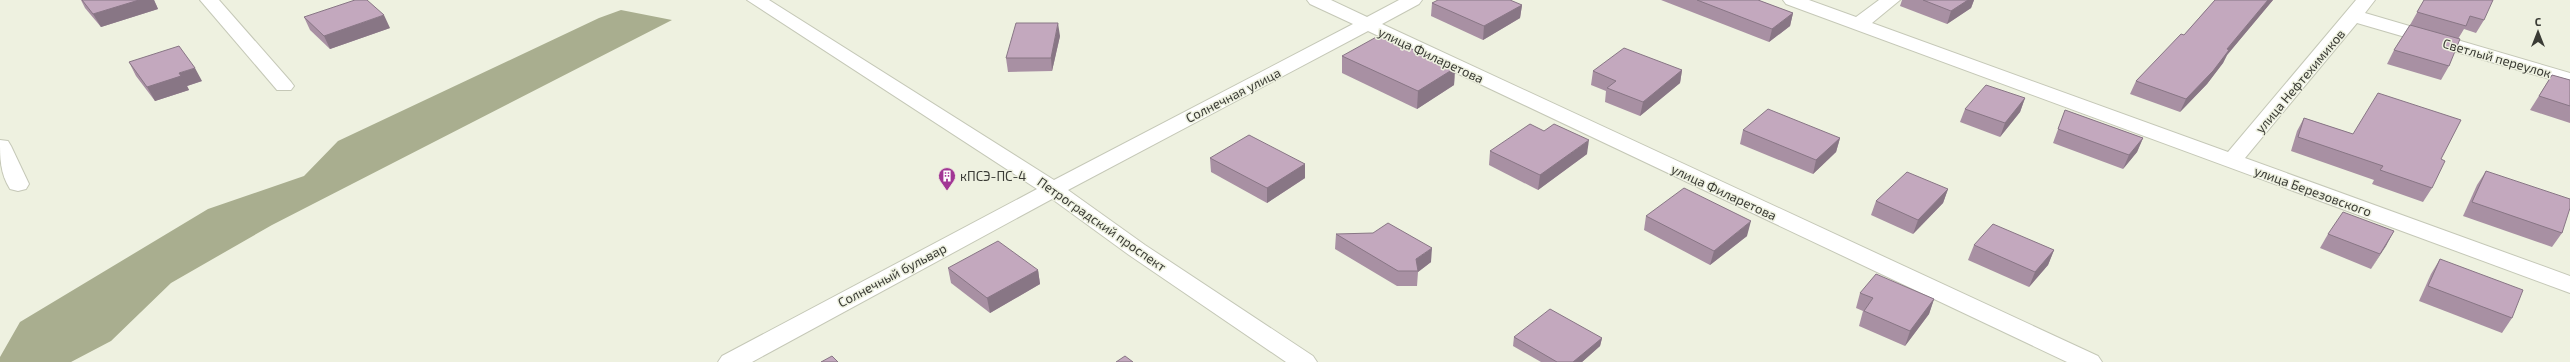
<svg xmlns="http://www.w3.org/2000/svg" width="2570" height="362" font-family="'Exo 2',sans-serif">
	<rect width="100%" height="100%" fill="#eef1e0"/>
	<path fill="#a9ae8f" d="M621 10 672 20 272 225 171 283 111 341 71 362H0V357L20 322 208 209 304 176 338 141 599 18Z"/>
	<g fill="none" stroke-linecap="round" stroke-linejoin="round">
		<g stroke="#c5c8b7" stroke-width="2">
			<g id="street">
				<path d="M200 0H219L291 82 294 86 291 90H277Z"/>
				<path d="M747 0H769L1054 180 1353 24 1310 4 1307 0H1331L1367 17 1399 0H1422L1419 4 1382 24 2098 356 2102 362H2067L1368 31 1068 190 1145 245 1313 356 1317 362H1286L1129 255 1052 199 752 362H718L722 356 1037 189Z"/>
				<path d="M1783 0H1809L1856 17 1879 0H1900L1872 23 2228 152 2356 0H2375L2365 13 2570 73V85L2357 23 2245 158 2570 276V293L1786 4Z"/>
				<path d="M0 140 8 141 11 146 29 184 26 189 18 191 10 189C0 173 0 158 0 140Z"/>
			</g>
		</g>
		<use href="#street" fill="#fff" fill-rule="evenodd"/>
	</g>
	<g fill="#a890a3">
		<path d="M81 0H154L158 9 101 27 85 8Z"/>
		<path d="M1661 0H1758L1793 13 1790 26 1769 42Z"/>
		<path d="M1902 0H1974L1971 8 1947 24 1900 6Z"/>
		<path d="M2215 0H2273L2227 55 2223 63 2207 84 2180 112 2130 94 2136 81 2184 35Z"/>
		<path d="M2424 0 2484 20 2476 33 2464 29 2458 39 2449 66 2441 80 2387 64 2394 50 2410 25Z"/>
		<path d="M1432 3 1522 5 1520 18 1483 40 1431 16Z"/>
		<path d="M304 17 390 28 330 49 310 30Z"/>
		<path d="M1060 36 1052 71 1008 72 1006 58Z"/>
		<path d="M1342 56 1455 68 1454 85 1417 109 1342 73Z"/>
		<path d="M129 62 202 81 187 86 189 90 155 101 136 76Z"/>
		<path d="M1682 70 1680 83 1640 116 1605 102 1606 91 1591 85 1593 71Z"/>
		<path d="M2552 75 2570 80V123L2530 110Z"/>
		<path d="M2025 98 2020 112 2000 137 1960 122 1965 109Z"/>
		<path d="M2065 110 2143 138 2137 152 2123 169 2053 143Z"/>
		<path d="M2304 118 2353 134 2441 159 2432 188 2423 202 2372 184 2374 180 2291 151 2297 131Z"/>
		<path d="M1743 130 1840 138 1836 152 1813 174 1740 144Z"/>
		<path d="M1490 151 1587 154 1538 190 1489 165Z"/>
		<path d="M1210 158 1305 164V178L1267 203 1211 172Z"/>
		<path d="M2486 171 2562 233 2552 247 2463 216 2477 185Z"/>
		<path d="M1948 189 1943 203 1913 234 1871 215 1876 201Z"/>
		<path d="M1646 216 1747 236 1710 265 1644 230Z"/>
		<path d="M2394 231 2371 269 2320 248 2328 234Z"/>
		<path d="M1336 234 1431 262 1418 272 1417 286H1397L1335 249Z"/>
		<path d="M1974 245 2054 250 2048 265 2029 287 1968 260Z"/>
		<path d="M2440 259 2512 318 2502 333 2419 301 2431 274Z"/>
		<path d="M948 268 1038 270 1040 284 990 313 951 283Z"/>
		<path d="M1860 293 1934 299 1929 314 1905 346 1859 326 1863 311 1856 308Z"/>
		<path d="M1514 337 1602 338 1600 346 1582 362H1541L1513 346Z"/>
	</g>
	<g fill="#887685">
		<path d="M139 0H154L158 9 101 27 93 14Z"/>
		<path d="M1968 0H1974L1971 8 1947 24 1951 11Z"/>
		<path d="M2268 0H2273L2227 55 2223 63 2207 84 2180 112 2186 99Z"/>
		<path d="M1522 5 1520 18 1483 40 1484 26Z"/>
		<path d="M1793 13 1790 26 1769 42 1772 29Z"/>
		<path d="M384 15 390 28 330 49 324 36Z"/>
		<path d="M1058 23 1060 36 1052 71 1051 58Z"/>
		<path d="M195 68 202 81 187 86 189 90 155 101 147 87 179 73Z"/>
		<path d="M1455 68 1454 85 1417 109 1418 91Z"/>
		<path d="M1682 70 1680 83 1640 116 1643 102Z"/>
		<path d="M2025 98 2020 112 2000 137 2005 123Z"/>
		<path d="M1840 138 1836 152 1813 174 1816 160Z"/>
		<path d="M2143 138 2137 152 2123 169 2129 155Z"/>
		<path d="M1589 140 1587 154 1538 190 1540 175Z"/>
		<path d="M1305 164V178L1267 203V188Z"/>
		<path d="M1948 189 1943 203 1913 234 1918 220Z"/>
		<path d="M1751 221 1747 236 1710 265 1714 251Z"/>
		<path d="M2394 231 2386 246 2371 269 2380 254Z"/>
		<path d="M1432 248 1431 262 1418 272 1416 259Z"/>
		<path d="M2054 250 2048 265 2029 287 2035 272Z"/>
		<path d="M1038 270 1040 284 990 313 987 298Z"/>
		<path d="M1934 299 1929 314 1905 346 1910 331Z"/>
		<path d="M1602 338 1600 346 1582 362H1573Z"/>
	</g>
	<g fill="#c3a8be" stroke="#887685">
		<path d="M82 0H139L93 14Z"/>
		<path d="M355 0H367L384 15 324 36 304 17Z"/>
		<path d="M1438 0H1510L1522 5 1484 26 1432 3Z"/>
		<path d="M1697 0H1758L1793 13 1772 29Z"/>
		<path d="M1923 0H1968L1951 11Z"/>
		<path d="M2215 0H2268L2227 49 2229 50 2213 71 2186 99 2136 81 2181 34 2184 35Z"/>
		<path d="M2424 0H2493L2484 20 2470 16 2466 26 2417 12Z"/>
		<path d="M1016 23H1058L1051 58H1006Z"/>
		<path d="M2410 25 2460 39 2449 66 2394 50Z"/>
		<path d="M1380 35 1455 68 1418 91 1342 56Z"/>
		<path d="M179 46 195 68 179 73 181 76 147 87 129 62Z"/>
		<path d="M1624 48 1682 70 1643 102 1607 88 1616 81 1593 71Z"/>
		<path d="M2552 75 2570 80V106L2539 96Z"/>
		<path d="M1986 85 2025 98 2005 123 1965 109Z"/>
		<path d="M2378 93 2461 120 2441 159 2445 161 2432 188 2380 170 2383 166 2298 137 2304 118 2353 134Z"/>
		<path d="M1768 109 1840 138 1816 160 1743 130Z"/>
		<path d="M2065 110 2143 138 2129 155 2058 129Z"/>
		<path d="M1530 124 1544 131 1554 124 1589 140 1540 175 1490 151Z"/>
		<path d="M1249 135 1305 164 1267 188 1210 158Z"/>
		<path d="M2486 171 2570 199V208L2562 233 2472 202Z"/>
		<path d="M1907 172 1948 189 1918 220 1876 201Z"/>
		<path d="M1684 188 1751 221 1714 251 1646 216Z"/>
		<path d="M2343 212 2394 231 2380 254 2328 234Z"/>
		<path d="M1388 223 1432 248 1416 259 1418 271H1398L1336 234 1373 233Z"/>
		<path d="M1993 224 2054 250 2035 272 1974 245Z"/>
		<path d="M998 241 1038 270 987 298 948 268Z"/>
		<path d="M2440 259 2523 290 2512 318 2428 286Z"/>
		<path d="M1876 274 1934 299 1910 331 1864 311 1873 298 1860 293Z"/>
		<path d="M1550 309 1602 338 1573 362H1557L1514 337Z"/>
		<path d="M832 356 838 362H821Z"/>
		<path d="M1125 356 1133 362H1116Z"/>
	</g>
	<defs>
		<g id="building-pin" transform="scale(0.9)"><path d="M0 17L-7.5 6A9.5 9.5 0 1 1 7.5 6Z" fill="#a23695" stroke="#eef1e0"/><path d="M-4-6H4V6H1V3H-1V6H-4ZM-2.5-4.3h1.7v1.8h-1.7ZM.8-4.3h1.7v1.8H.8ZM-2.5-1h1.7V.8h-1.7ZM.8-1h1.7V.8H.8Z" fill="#fff"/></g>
	</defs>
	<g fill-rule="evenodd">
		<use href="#building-pin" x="947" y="176"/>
	</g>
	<g text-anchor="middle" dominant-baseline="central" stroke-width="3" stroke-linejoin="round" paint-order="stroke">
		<g font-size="13" fill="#3a3b35" stroke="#eef1e0">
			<text transform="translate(1431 55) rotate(25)">улица Филаретова</text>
			<text transform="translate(2497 58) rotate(16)">Светлый переулок</text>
			<text transform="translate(2300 81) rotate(-50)">улица Нефтехимиков</text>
			<text transform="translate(1233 95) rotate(-27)">Солнечная улица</text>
			<text transform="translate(2313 191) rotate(20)">улица Березовского</text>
			<text transform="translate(1724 192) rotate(25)">улица Филаретова</text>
			<text transform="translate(1102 224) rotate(35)">Петроградский проспект</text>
			<text transform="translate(892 275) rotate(-28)">Солнечный бульвар</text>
		</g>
		<g font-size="13" fill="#3a3b35" stroke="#eef1e0" text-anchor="start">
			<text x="960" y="176">кПСЭ-ПС-4</text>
		</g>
	</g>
	<g transform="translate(2538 32)" stroke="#eef1e0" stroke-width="3" paint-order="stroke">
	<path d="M0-3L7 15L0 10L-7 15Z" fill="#3a3b35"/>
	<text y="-6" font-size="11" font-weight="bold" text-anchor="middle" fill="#3a3b35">С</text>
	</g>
</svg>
